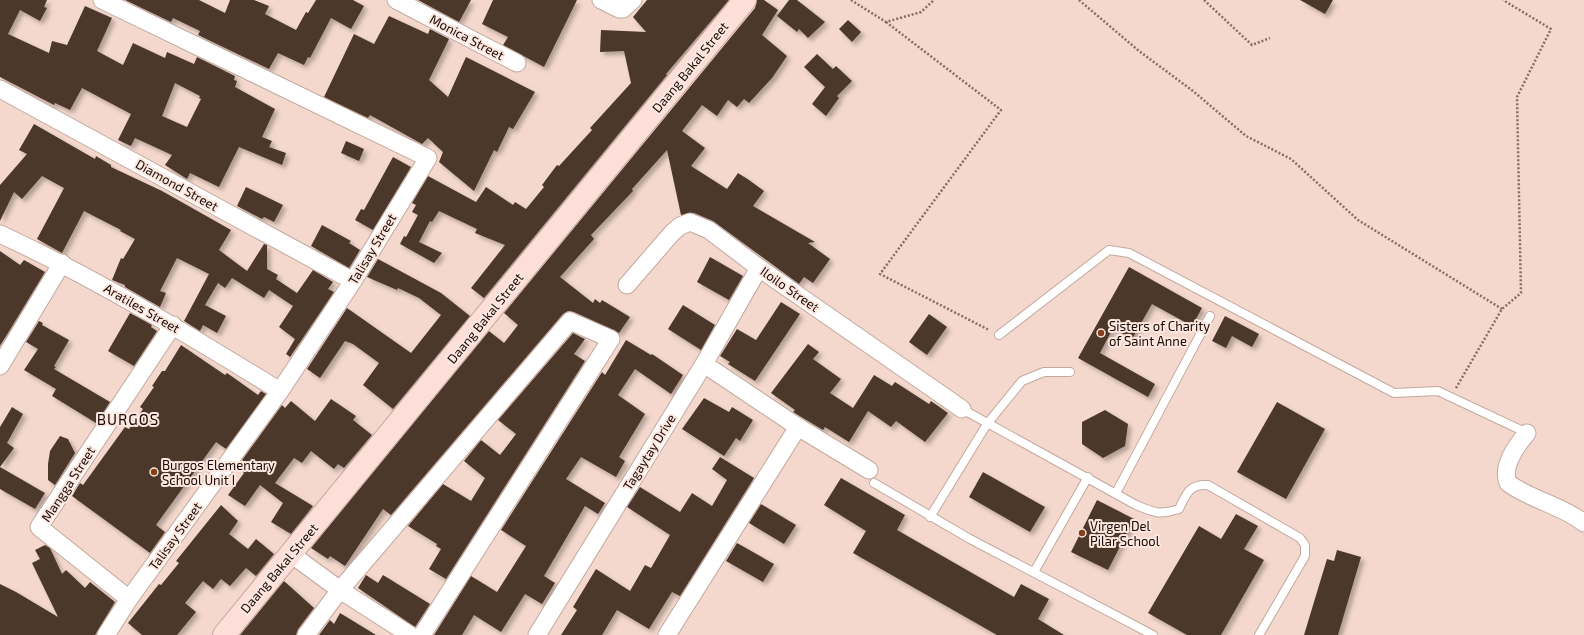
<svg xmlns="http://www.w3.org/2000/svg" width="1584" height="635" font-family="'Exo 2',sans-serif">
	<defs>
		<filter id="shadow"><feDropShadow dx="3.5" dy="3.5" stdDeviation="2" flood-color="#0004"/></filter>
	</defs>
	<rect width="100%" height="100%" fill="#f4d8cd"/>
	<g fill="#4b382b" fill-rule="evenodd" filter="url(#shadow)">
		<path d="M0 0H47L44 7 47 8 40 21 20 10 8 34 49 53 52 41 67 45 85 6 112 18 97 51 123 65 133 43 165 58 167 52 194 64 197 57 235 76 234 80 237 81 235 87 275 109 262 137 272 141 269 147 286 153 282 165 239 147 219 187 190 173 187 179 165 165 172 155 135 138 131 146 118 140 131 114 82 88 70 110 55 103 54 105 0 77V49L2 44 0 49ZM175 83 200 96 199 98 201 99 187 127 162 116Z"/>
		<path d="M125 0H199L225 13 230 0H254L269 6 265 14 296 30 306 12 308 13 316 0H353L364 6 351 29 331 18 310 58 308 57 304 65 278 53 269 69 198 35 200 31 173 18 171 22Z"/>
		<path d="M418 0H471L459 22Z"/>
		<path d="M493 0H577L544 67 503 45 508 37 482 24Z"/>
		<path d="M647 0H729L666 74 667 75 484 298 471 288 505 245 475 233 477 229 439 211 432 222 430 221 419 242 442 253 434 263 400 244 404 236 406 237 418 215 412 212 416 205 412 203 428 176 476 202 486 187 513 205 515 202 526 209 544 187 542 185 557 165 559 166 592 130 590 128 631 83 624 51 600 52 601 30 646 32 633 17Z"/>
		<path d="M757 0H764L778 10 762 35 787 56 772 78 749 103 744 99 737 107 728 100 717 116 702 105 682 131 705 148 691 166 727 189 738 173 749 180 764 191 753 206 815 242 808 243 830 259 813 283 804 277 799 284 713 221 694 213 681 215 667 150 632 189 633 191 591 235 594 239 560 277 593 303 595 299 600 303 602 300 630 317 619 333 574 312 568 311 563 314 391 515 383 509 345 566 330 556 328 559 311 548 489 331 504 343 518 325 504 313 755 8Z"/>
		<path d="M789 0H797L825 22 808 38 799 29 797 32 777 16Z"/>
		<path d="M1300 0H1333L1325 14Z"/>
		<path d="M389 16 428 34 430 29 449 39 429 80 448 97 466 57 535 92 513 129 509 127 497 152 494 150 474 191 439 162 443 152 428 138 422 144 370 115 368 118 324 97 354 34 374 44Z"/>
		<path d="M848 20 861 32 852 42 839 29Z"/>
		<path d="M817 54 833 69 836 66 852 81 837 96 839 98 826 116 812 104 825 87 804 67Z"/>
		<path d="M34 124 95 159 96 156 111 165V167L162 191 231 230 219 250 247 271 264 244 267 245V269L278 275 276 279 297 293 313 270 333 282 328 289 334 292 290 357 286 354 295 339 279 327 293 306 269 290 264 298 232 278 225 288 218 283 205 305 226 316 217 333 203 325 200 331 184 321 209 274 177 258 160 291 166 293 160 307 125 287V285L112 280 121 258 123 259 135 239 120 231 121 230 84 211 62 253 37 239 64 188 42 176 22 199 14 192 0 221V185L27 154 19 150Z"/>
		<path d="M346 141 364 149 359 161 341 153Z"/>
		<path d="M393 157 411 167 373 230 355 220 361 209 364 210Z"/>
		<path d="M246 187 283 205 274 222 264 217 262 219 237 206Z"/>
		<path d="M322 225 351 241 349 243 360 250 349 268 311 246Z"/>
		<path d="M0 251 20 265 24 260 45 272 0 346Z"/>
		<path d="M710 257 743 276 729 300 697 282Z"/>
		<path d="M378 259 441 293 470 316 393 409 363 385 379 363 353 344 345 341 320 378 307 369 347 308 411 353 441 315 419 298 398 288 397 290 367 277Z"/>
		<path d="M1129 267 1202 308 1192 326 1152 304 1132 339 1113 328 1100 353 1155 384 1148 397 1078 358Z"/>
		<path d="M781 302 800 314 755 381 728 364 730 362 720 356 737 329 756 340Z"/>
		<path d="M683 305 715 325 701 350 668 329Z"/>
		<path d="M130 313 152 325 151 327 157 331 134 366 108 351Z"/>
		<path d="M929 314 947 327 927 355 909 342Z"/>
		<path d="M1225 316 1259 334 1252 347 1232 336 1226 348 1212 341Z"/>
		<path d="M39 321 43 323 42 325 69 340 54 366 56 367 54 369 110 402 96 423 52 396 56 389 24 370 38 349 26 342Z"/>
		<path d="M573 333 585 339 574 354 585 361 446 579 429 569 441 549 436 546 437 544 408 526 443 484 471 501 485 478 464 461 481 440 500 455 516 434 498 420Z"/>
		<path d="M626 340 651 355 652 354 683 375 671 394 635 369 618 395 645 414 619 457 625 461 616 477 581 457 566 479 605 503 598 514 585 506 544 576 555 583 542 604 525 594 501 632 474 615 462 635H434L471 576 497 592 526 546 501 530 602 372 605 375Z"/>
		<path d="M808 344 819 352 813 359 841 379 830 393 853 408 874 375 892 386 895 382 929 404 931 401 948 413 925 442 896 421 891 427 868 411 849 442 825 427 823 430 793 412 795 410 771 393Z"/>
		<path d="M181 345 225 375 227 373 258 395 261 391 266 394 226 449 216 442 156 525 165 532 150 553 72 496 80 483 83 485 125 427 129 429 143 409 140 407 154 387 152 386 162 371H165Z"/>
		<path d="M704 398 729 412 732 407 753 420 740 441 736 438 724 456 682 429Z"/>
		<path d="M331 399 356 416 353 420 372 435 344 468 338 464 334 469 311 451 302 463 294 458 275 483 313 506 291 534 271 522 283 503 260 485 245 506 228 495 244 473 242 471 248 464 242 460 282 405 285 408 291 401 315 421Z"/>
		<path d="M1277 402 1325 429 1286 499 1237 472Z"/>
		<path d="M12 407 23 414 7 443 14 448 0 467 45 493 35 509 0 489V427Z"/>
		<path d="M1105 410 1128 424 1125 446 1103 458 1082 444V422Z"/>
		<path d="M60 436 68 439 75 453 55 485 48 480V464L50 451Z"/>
		<path d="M720 457 754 478 680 596 672 592 649 629 617 610 602 635H561L577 610 573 607 596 569 630 591 645 565 651 568 670 535 627 507 640 487 680 512 692 493 712 506 727 480 712 469Z"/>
		<path d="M983 472 1045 507 1030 532 969 497Z"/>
		<path d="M841 478 905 515 897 530 1014 597 1021 584 1049 599 1038 619 1064 635H997L853 553 866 531 824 505Z"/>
		<path d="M1097 500 1134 519 1108 570 1071 552Z"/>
		<path d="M761 504 796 525 784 544 749 523Z"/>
		<path d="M221 505 238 521 229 534 248 549 256 539 274 554 256 576 246 568 230 586 221 579 213 589 203 581 185 603 196 612 177 635H142L128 623 159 584 161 585 179 563 176 561Z"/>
		<path d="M1236 514 1258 526 1244 549 1264 560 1221 635H1187L1148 613 1199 526 1221 539Z"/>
		<path d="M737 543 774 564 763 582 726 561Z"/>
		<path d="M45 545 50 548 62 574 66 570 85 588 90 582 115 602 95 635H0V584L16 592 58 617 32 563 40 559 35 550Z"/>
		<path d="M1337 550 1361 557 1338 635H1304L1327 559 1334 561Z"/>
		<path d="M366 575 378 583 383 575 430 604 415 627 358 588Z"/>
		<path d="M284 581 314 608 298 629 296 635H240Z"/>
		<path d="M340 613 376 635H319L330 620 334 624Z"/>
	</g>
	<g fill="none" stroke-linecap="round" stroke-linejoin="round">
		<g stroke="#c3a89d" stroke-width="10">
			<g id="lane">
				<path d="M999 335 1109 250 1129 253 1394 393 1438 391 1527 433"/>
				<path d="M962 409 1136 505C1155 513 1159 515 1179 509 1187 493 1189 484 1208 485L1300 538 1305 545V556L1259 635"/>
				<path d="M874 483 970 539 1153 635"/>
				<path d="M1116 493 1210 316"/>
				<path d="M930 517 987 424 1022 381 1044 372H1070"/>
				<path d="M1034 572 1088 477"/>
			</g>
		</g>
		<g stroke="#c3a89d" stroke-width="19">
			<g id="street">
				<path d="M102 0 428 158 353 281 280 391 129 599 106 635"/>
				<path d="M396 0 517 63"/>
				<path d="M601 0 619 9H623L633 0"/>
				<path d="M0 89 353 281"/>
				<path d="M0 234C97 279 189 335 280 391"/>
				<path d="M627 285 672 233 680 226 690 222 709 230 759 268 962 409"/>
				<path d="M704 364 798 427 869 470"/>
				<path d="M0 366 62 263"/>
				<path d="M1527 433C1517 445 1501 466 1508 483 1531 500 1561 505 1584 523"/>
				<path d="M291 554 340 590 410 635"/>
				<path d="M129 599 39 527 173 325"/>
				<path d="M306 635 340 590 570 321 611 339 422 635"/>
				<path d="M537 635 704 364 759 268"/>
				<path d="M667 635 798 427"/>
			</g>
		</g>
		<g stroke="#c3a89d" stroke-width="24">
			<path id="secondary" d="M224 635 745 0"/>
		</g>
		<g stroke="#816f68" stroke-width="2.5" stroke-dasharray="2 2" stroke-linecap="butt">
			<path d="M851 0 886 22 921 12 934 0"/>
			<path d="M1079 0 1139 51 1193 91 1246 136 1291 159 1358 220 1502 309"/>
			<path d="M1204 0 1252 45 1270 38"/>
			<path d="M886 22 1001 110 880 274 989 330"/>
			<path d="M1456 388 1502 309 1521 293 1517 97 1551 29 1503 0"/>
		</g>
		<use href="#lane" stroke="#fff" stroke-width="8"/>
		<use href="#street" stroke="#fff" stroke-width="17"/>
		<use href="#secondary" stroke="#feded9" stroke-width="22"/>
	</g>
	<g fill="#85401a" stroke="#fee7de" stroke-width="1.5">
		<circle cx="1101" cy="333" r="4"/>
		<circle cx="154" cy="472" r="4"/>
		<circle cx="1082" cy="533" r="4"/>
	</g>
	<g text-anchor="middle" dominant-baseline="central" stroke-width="4" stroke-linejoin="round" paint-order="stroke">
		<g font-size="13" fill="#150c08" stroke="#fee7de">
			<text transform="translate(467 37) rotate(28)">Monica Street</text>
			<text transform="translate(690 67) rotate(-51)">Daang Bakal Street</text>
			<text transform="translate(177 185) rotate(29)">Diamond Street</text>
			<text transform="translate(372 249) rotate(-59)">Talisay Street</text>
			<text transform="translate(790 289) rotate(35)">Iloilo Street</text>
			<text transform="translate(142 308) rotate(30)">Aratiles Street</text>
			<text transform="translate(485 318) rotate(-51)">Daang Bakal Street</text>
			<text transform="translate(649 452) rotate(-58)">Tagaytay Drive</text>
			<text transform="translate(68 484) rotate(-57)">Mangga Street</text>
			<text transform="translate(175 536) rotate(-54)">Talisay Street</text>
			<text transform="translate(279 568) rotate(-50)">Daang Bakal Street</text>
		</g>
		<g font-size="13" fill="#150c08" stroke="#fee7de" text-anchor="start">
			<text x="1109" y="326">Sisters of Charity<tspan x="1109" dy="15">of Saint Anne</tspan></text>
			<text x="162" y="465">Burgos Elementary<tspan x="162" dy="15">School Unit I</tspan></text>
			<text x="1090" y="526">Virgen Del<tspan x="1090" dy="15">Pilar School</tspan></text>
		</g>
		<g font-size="15" letter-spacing="1" fill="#150c08" stroke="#fee7de">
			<text x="128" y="419">BURGOS</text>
		</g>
	</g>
</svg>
